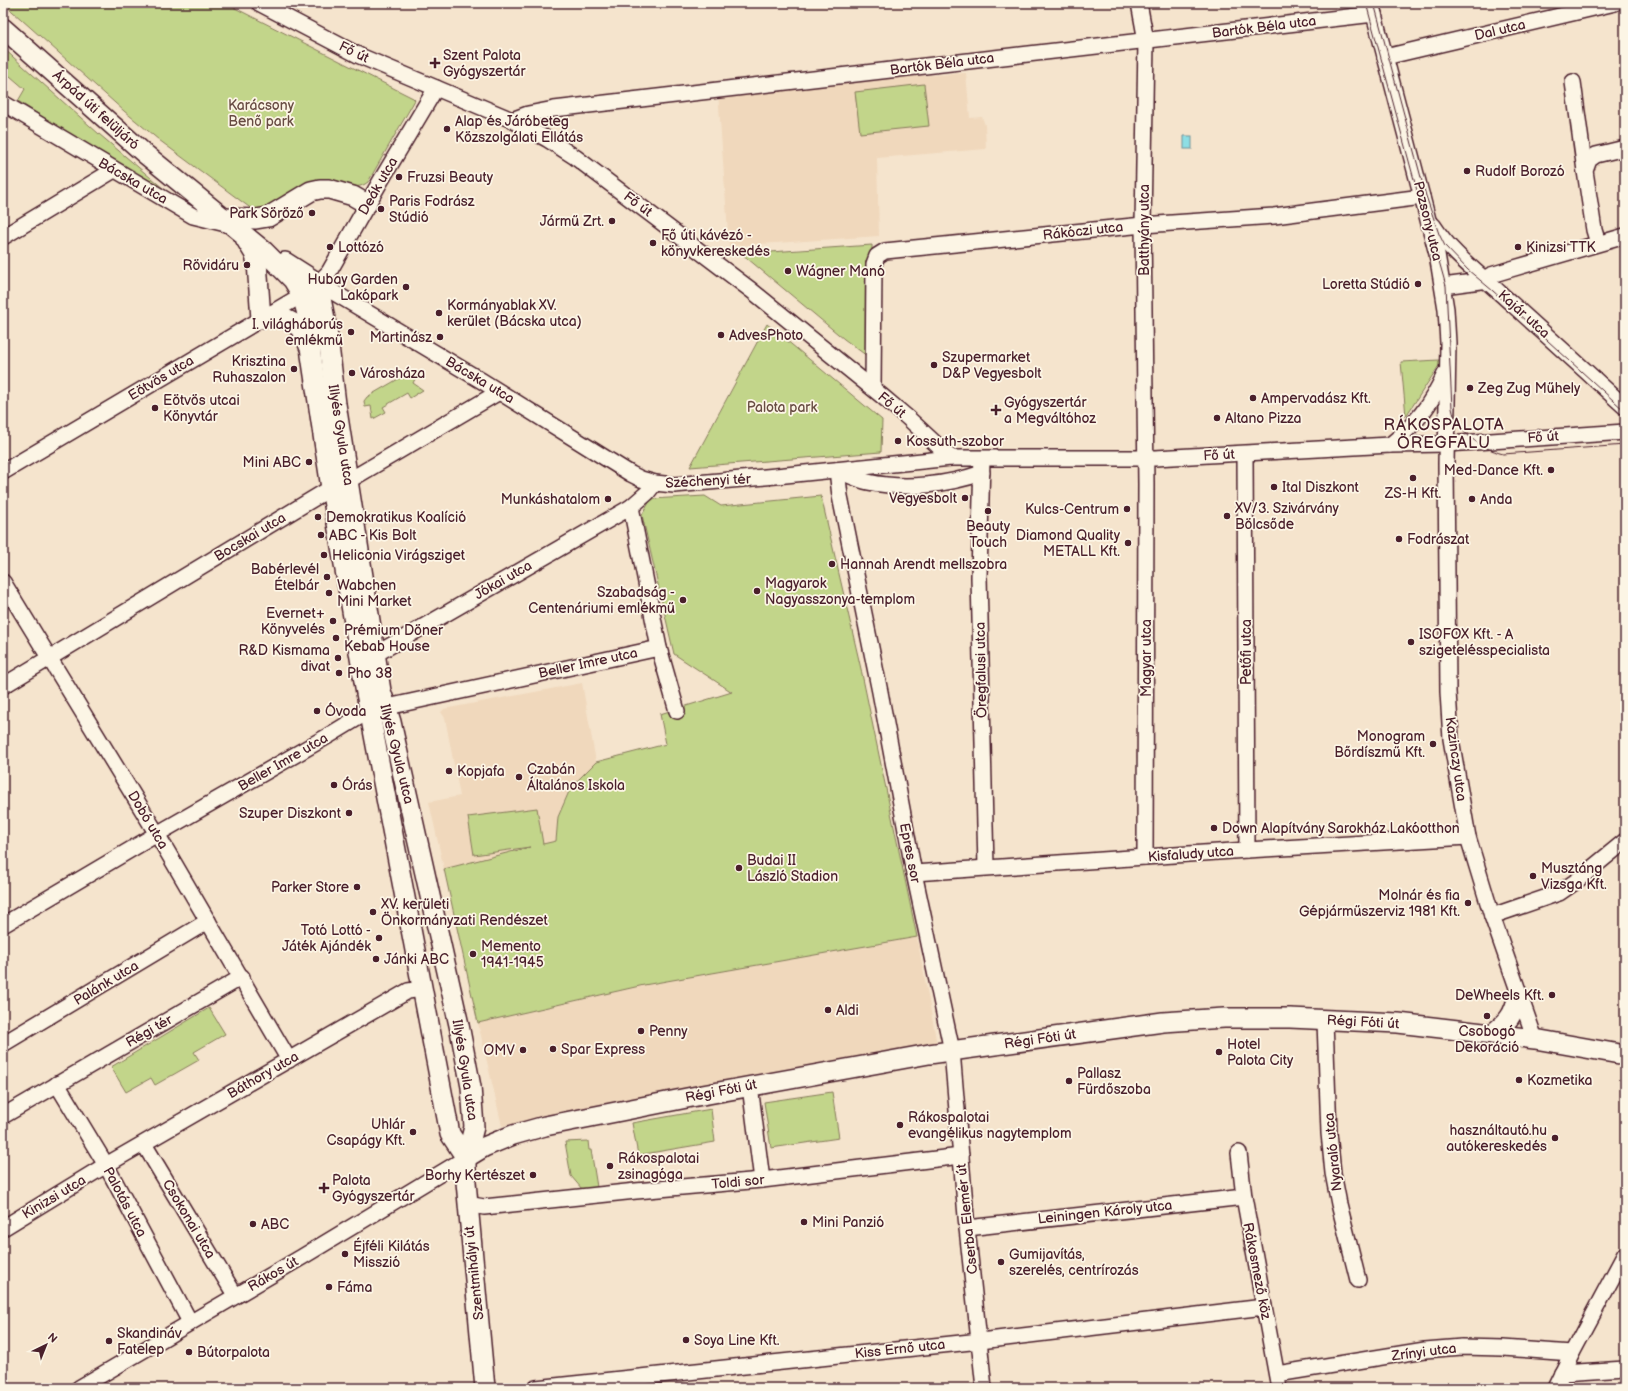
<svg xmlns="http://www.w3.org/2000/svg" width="1628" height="1391" font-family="'Balsamiq Sans',sans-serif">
	<rect width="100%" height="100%" fill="#f5e4cd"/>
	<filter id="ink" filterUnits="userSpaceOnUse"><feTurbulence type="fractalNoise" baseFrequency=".025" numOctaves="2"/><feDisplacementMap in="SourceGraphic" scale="8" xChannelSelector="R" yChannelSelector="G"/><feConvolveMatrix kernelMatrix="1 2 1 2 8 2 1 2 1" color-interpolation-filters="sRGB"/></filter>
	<g filter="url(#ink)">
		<g fill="#f0d8bc">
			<path d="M966 73 970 118 982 117 985 125 986 149 877 158 879 236 729 246 718 92 795 84Z"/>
			<path d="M582 683 596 762 571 787 558 817 556 841 444 869 429 802 460 796 445 718 441 712 444 709Z"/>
			<path d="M917 937 937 1044 502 1126 478 1023 644 985Z"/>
		</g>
		<g fill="#c2d58a" stroke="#867a5a">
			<path d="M3 3H225L413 98 415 100 368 182C352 195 337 175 319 180 304 184 288 194 274 202 270 204 265 208 261 209 256 210 253 209 249 207L159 140 124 111Z"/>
			<path d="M3 48 99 134 184 206 129 173 18 101 25 89 3 70Z"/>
			<path d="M924 84 929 126 860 133 855 92Z"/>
			<path d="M872 245 871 359 844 339 742 254Z"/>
			<path d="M767 324 882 420 881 452 690 467Z"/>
			<path d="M1439 360 1440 364 1406 416 1401 362Z"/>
			<path d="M412 371 417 375 413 383 423 390 410 398 407 393 383 407 386 412 373 419 371 406 365 407 364 401 367 397Z"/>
			<path d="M705 496 721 506 821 496 861 669 917 937 644 985 478 1023 444 869 530 847 474 855 468 817 537 808 543 844 556 841 558 817 571 787 596 762 666 744 660 714 732 692 674 654 642 515 651 499Z"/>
			<path d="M209 1008 225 1034 194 1052 199 1060 155 1085 151 1078 126 1092 111 1067Z"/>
			<path d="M832 1092 839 1138 771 1148 764 1102Z"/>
			<path d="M711 1109 715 1142 638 1155 632 1123Z"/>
			<path d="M588 1141 589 1150H591L597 1187 582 1189 571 1176 565 1142Z"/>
		</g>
		<rect fill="#8ddee4" stroke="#72929a" x="1184" y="136" width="8" height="13"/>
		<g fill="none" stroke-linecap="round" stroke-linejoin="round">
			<g stroke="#4a1f2b" stroke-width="18">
				<g id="minor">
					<path d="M259 3 360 56 512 120 547 139 575 157 751 290 882 396 908 418 951 458"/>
					<path d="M1139 3 1146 41 1143 225 1146 484 1145 857"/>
					<path d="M1371 3 1437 254 1446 309 1448 343 1446 464 1448 692 1451 739 1468 837 1492 916 1535 1039"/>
					<path d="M1385 57 1615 3"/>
					<path d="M1573 82 1585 171"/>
					<path d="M3 103 193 216 230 225"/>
					<path d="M512 120 528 114 554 109 1374 14"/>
					<path d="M1433 225C1451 253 1477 272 1501 294 1543 332 1584 369 1625 407"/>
					<path d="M3 237 114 170"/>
					<path d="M1598 243 1594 230 1585 171 1589 160 1596 155 1625 148"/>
					<path d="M318 283 482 381 631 474 641 479 655 483 674 485 776 476 951 458H1155L1390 445 1447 444 1625 432"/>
					<path d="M1443 286 1481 281 1491 275 1511 269 1625 236"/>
					<path d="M873 388 874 264 877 256 885 251 1143 225 1274 216 1422 197"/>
					<path d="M1390 445C1417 423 1430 406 1445 374"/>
					<path d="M1245 454 1247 850"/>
					<path d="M982 459 979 577 986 867"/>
					<path d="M837 470 840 496 880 692 914 873 952 1051 967 1228 984 1388"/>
					<path d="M839 471C849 475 859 480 868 482 905 490 947 485 982 473"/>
					<path d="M3 472 302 295 318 283 329 272 380 182 436 88"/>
					<path d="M655 483 647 493 631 507 659 648 677 711"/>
					<path d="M3 582 157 834 289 1060"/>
					<path d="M376 654 631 507"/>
					<path d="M3 686 331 488 348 481 499 392"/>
					<path d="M914 873 1247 850 1468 837"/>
					<path d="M1492 916 1559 893 1575 882 1625 841"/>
					<path d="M3 925 157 834 328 736 369 711 659 648"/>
					<path d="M1325 1021 1329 1133 1333 1173 1339 1204 1358 1280"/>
					<path d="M3 1044 208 921"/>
					<path d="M57 1084 106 1165 190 1322"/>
					<path d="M750 1086 762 1180"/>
					<path d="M3 1116 242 977"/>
					<path d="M144 1144 235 1295"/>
					<path d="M1239 1153 1244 1197 1279 1388"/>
					<path d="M467 1204 484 1207 636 1191 762 1180 961 1156"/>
					<path d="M3 1228 106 1165 408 991 422 989"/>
					<path d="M967 1228 1244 1197"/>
					<path d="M1562 1373 1625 1369"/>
					<path d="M1277 1374 1425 1350 1462 1347 1503 1348 1572 1353"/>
					<path d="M79 1388 302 1257 466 1158"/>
					<path d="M536 1388 980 1341 1264 1307"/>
					<path d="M1555 1388 1572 1353 1625 1254"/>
				</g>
			</g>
			<g stroke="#4a1f2b" stroke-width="22">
				<g id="major">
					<path d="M3 28 145 154 264 251 293 280 302 295 307 314 311 355 331 488 366 693 450 1134 466 1158"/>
					<path d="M224 218 256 219 268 217 311 191 320 189H329L353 196 367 204"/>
					<path d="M245 238 254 253 257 262 261 319"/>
					<path d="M285 262 318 283 327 329 336 404 381 691 391 722 459 1025 471 1087 474 1127 466 1158V1182L485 1388"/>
					<path d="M268 315C280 316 297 322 304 333 307 337 307 342 309 346"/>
					<path d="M1492 1034C1508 1022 1514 1015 1518 995"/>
					<path d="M466 1158 484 1147 513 1135 545 1126 697 1096 929 1054 1163 1022 1224 1018H1290L1398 1023 1535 1039 1625 1055"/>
				</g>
			</g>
			<use href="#minor" stroke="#fcf5e5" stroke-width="15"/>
			<use href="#major" stroke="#fcf5e5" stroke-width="19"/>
			<g stroke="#4a1f2b" stroke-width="1">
				<path d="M1366 3 1419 198 1437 254 1446 286 1452 408C1456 432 1481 448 1503 454L1625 445"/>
				<path d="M1374 3 1426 196 1439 234 1445 246 1468 270 1493 291 1625 411"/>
			</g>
		</g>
	</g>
	<g fill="#4a1f2b" stroke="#fcf5e5" stroke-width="1.5">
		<path d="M433 57h4v4h4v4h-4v4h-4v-4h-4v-4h4z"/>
		<circle cx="447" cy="129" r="4"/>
		<circle cx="1467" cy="171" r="4"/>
		<circle cx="399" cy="177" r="4"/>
		<circle cx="381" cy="209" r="4"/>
		<circle cx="312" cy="213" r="4"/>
		<circle cx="612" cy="221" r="4"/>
		<circle cx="653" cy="243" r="4"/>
		<circle cx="330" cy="247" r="4"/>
		<circle cx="1518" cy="247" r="4"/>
		<circle cx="247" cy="265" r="4"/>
		<circle cx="788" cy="271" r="4"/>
		<circle cx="1418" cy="284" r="4"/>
		<circle cx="406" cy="287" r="4"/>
		<circle cx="439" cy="313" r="4"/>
		<circle cx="351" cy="332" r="4"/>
		<circle cx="721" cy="335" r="4"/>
		<circle cx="440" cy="337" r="4"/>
		<circle cx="934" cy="365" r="4"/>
		<circle cx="294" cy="369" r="4"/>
		<circle cx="352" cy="373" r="4"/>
		<circle cx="1470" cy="388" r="4"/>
		<circle cx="1253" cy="398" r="4"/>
		<circle cx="155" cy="408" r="4"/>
		<path d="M994 404h4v4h4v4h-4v4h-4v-4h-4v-4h4z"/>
		<circle cx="1217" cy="418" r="4"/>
		<circle cx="898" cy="441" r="4"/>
		<circle cx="309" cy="462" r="4"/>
		<circle cx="1551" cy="470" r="4"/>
		<circle cx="1413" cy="478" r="4"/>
		<circle cx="1274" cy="487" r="4"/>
		<circle cx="965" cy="498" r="4"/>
		<circle cx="608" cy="499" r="4"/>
		<circle cx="1472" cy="499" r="4"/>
		<circle cx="1127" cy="509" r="4"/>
		<circle cx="988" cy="511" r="4"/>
		<circle cx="1227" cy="516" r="4"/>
		<circle cx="318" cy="517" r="4"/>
		<circle cx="321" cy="535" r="4"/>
		<circle cx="1399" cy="539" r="4"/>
		<circle cx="1128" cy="543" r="4"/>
		<circle cx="324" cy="555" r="4"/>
		<circle cx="832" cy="564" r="4"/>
		<circle cx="327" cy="577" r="4"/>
		<circle cx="757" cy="591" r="4"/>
		<circle cx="329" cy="593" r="4"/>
		<circle cx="683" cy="600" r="4"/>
		<circle cx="333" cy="621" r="4"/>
		<circle cx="336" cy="638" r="4"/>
		<circle cx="1411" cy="642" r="4"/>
		<circle cx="338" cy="658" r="4"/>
		<circle cx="339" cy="673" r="4"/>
		<circle cx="317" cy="711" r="4"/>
		<circle cx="1433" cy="744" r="4"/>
		<circle cx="449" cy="771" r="4"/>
		<circle cx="519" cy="777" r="4"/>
		<circle cx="334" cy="785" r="4"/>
		<circle cx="349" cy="813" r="4"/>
		<circle cx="1214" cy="828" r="4"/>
		<circle cx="739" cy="868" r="4"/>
		<circle cx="1533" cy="876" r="4"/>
		<circle cx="357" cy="887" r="4"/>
		<circle cx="1468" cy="903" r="4"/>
		<circle cx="373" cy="912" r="4"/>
		<circle cx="379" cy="938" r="4"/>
		<circle cx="473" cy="954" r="4"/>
		<circle cx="376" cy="959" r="4"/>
		<circle cx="1552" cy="995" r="4"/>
		<circle cx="828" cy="1010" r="4"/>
		<circle cx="1487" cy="1016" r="4"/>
		<circle cx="641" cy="1031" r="4"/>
		<circle cx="553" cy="1049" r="4"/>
		<circle cx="523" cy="1050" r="4"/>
		<circle cx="1219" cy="1052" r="4"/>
		<circle cx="1519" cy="1080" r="4"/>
		<circle cx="1069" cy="1081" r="4"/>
		<circle cx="900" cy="1125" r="4"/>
		<circle cx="413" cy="1132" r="4"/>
		<circle cx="1555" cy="1138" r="4"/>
		<circle cx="610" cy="1166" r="4"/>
		<circle cx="533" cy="1175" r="4"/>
		<path d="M322 1182h4v4h4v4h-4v4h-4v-4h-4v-4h4z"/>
		<circle cx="804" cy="1222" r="4"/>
		<circle cx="253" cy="1224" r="4"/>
		<circle cx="345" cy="1254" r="4"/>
		<circle cx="1001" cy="1262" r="4"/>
		<circle cx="329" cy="1287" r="4"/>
		<circle cx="686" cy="1340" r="4"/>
		<circle cx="109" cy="1341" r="4"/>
		<circle cx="189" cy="1352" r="4"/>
	</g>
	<g text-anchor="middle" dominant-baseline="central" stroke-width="3.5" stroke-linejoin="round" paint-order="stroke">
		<g font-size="14" fill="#4a1f2b" stroke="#fcf5e5">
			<text transform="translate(1264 27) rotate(-7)">Bartók Béla utca</text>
			<text transform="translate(1500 30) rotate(-13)">Dal utca</text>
			<text transform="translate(354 52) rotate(26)">Fő út</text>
			<text transform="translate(942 64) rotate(-7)">Bartók Béla utca</text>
			<text transform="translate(96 110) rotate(42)">Árpád úti felüljáró</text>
			<text transform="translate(133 181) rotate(30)">Bácska utca</text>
			<text transform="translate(378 186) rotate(-60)">Deák utca</text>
			<text transform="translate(638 204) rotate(37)">Fő út</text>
			<text transform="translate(1428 221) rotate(76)">Pozsony utca</text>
			<text transform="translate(1144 230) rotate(-90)">Batthyány utca</text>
			<text transform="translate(1083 231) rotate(-6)">Rákóczi utca</text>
			<text transform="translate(1524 314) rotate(42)">Kajár utca</text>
			<text transform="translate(161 378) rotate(-31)">Eötvös utca</text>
			<text transform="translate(480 380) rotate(31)">Bácska utca</text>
			<text transform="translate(892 405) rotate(40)">Fő út</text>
			<text transform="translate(341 435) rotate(81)">Illyés Gyula utca</text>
			<text transform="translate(1543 437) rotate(-4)">Fő út</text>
			<text transform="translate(1219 455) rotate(-3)">Fő út</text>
			<text transform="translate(708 481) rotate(-3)">Széchenyi tér</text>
			<text transform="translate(250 537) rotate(-31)">Bocskai utca</text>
			<text transform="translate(503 580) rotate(-30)">Jókai utca</text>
			<text transform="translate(1246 652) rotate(-90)">Petőfi utca</text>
			<text transform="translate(1146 658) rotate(-90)">Magyar utca</text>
			<text transform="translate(588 663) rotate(-12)">Beller Imre utca</text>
			<text transform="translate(981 670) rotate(-91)">Öregfalusi utca</text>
			<text transform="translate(397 754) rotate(76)">Illyés Gyula utca</text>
			<text transform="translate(1456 759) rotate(82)">Kazinczy utca</text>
			<text transform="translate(283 762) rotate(-30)">Beller Imre utca</text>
			<text transform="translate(148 820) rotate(59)">Dobó utca</text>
			<text transform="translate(910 853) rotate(79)">Epres sor</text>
			<text transform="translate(1191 854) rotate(-4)">Kisfaludy utca</text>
			<text transform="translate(106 983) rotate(-31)">Palánk utca</text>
			<text transform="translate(1363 1022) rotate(3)">Régi Fóti út</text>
			<text transform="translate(149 1031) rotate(-30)">Régi tér</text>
			<text transform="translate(1040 1039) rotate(-8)">Régi Fóti út</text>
			<text transform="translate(465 1070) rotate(81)">Illyés Gyula utca</text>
			<text transform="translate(263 1075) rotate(-30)">Báthory utca</text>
			<text transform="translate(721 1091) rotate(-11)">Régi Fóti út</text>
			<text transform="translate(1333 1152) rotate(-96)">Nyaraló utca</text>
			<text transform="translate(738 1182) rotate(-5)">Toldi sor</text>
			<text transform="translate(54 1197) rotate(-31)">Kinizsi utca</text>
			<text transform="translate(125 1202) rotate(62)">Palotás utca</text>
			<text transform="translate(1105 1212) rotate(-6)">Leiningen Károly utca</text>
			<text transform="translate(189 1219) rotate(59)">Csokonai utca</text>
			<text transform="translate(967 1219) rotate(-96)">Cserba Elemér út</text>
			<text transform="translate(1257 1271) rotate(79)">Rákosmező köz</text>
			<text transform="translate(474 1273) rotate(-96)">Szentmihályi út</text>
			<text transform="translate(273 1274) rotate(-30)">Rákos út</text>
			<text transform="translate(900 1349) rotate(-6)">Kiss Ernő utca</text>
			<text transform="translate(1424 1352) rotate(-7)">Zrínyi utca</text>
		</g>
		<g font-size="14" fill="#4a1f2b" stroke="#fcf5e5" text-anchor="start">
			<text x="443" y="55">Szent Palota<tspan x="443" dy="16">Gyógyszertár</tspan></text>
			<text x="455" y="121">Alap és Járóbeteg<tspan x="455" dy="16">Közszolgálati Ellátás</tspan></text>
			<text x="1475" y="171">Rudolf Borozó</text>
			<text x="407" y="177">Fruzsi Beauty</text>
			<text x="389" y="201">Paris Fodrász<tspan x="389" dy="16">Stúdió</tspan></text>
			<text x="304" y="213" text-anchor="end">Park Söröző</text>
			<text x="604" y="221" text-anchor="end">Jármű Zrt.</text>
			<text x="661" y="235">Fő úti kávézó -<tspan x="661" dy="16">könyvkereskedés</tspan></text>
			<text x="338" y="247">Lottózó</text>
			<text x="1526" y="247">Kinizsi TTK</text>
			<text x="239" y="265" text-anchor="end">Rövidáru</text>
			<text x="796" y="271">Wágner Manó</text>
			<text x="398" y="279" text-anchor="end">Hubay Garden<tspan x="398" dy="16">Lakópark</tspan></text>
			<text x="1410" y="284" text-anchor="end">Loretta Stúdió</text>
			<text x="447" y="305">Kormányablak XV.<tspan x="447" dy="16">kerület (Bácska utca)</tspan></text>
			<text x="343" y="324" text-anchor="end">I. világháborús<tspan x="343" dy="16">emlékmű</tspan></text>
			<text x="729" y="335">AdvesPhoto</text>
			<text x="432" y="337" text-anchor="end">Martinász</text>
			<text x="942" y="357">Szupermarket<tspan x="942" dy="16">D&amp;P Vegyesbolt</tspan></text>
			<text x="286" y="361" text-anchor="end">Krisztina<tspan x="286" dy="16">Ruhaszalon</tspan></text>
			<text x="360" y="373">Városháza</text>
			<text x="1478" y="388">Zeg Zug Műhely</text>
			<text x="1261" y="398">Ampervadász Kft.</text>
			<text x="163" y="400">Eötvös utcai<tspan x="163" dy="16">Könyvtár</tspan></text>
			<text x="1004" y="402">Gyógyszertár<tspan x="1004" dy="16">a Megváltóhoz</tspan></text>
			<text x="1225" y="418">Altano Pizza</text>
			<text x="906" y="441">Kossuth-szobor</text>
			<text x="301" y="462" text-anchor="end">Mini ABC</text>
			<text x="1543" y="470" text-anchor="end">Med-Dance Kft.</text>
			<text x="1282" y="487">Ital Diszkont</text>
			<text x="1413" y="493" text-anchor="middle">ZS-H Kft.</text>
			<text x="957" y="498" text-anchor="end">Vegyesbolt</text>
			<text x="600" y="499" text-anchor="end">Munkáshatalom</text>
			<text x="1480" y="499">Anda</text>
			<text x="1235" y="508">XV/3. Szivárvány<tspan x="1235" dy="16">Bölcsőde</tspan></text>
			<text x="1119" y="509" text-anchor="end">Kulcs-Centrum</text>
			<text x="326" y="517">Demokratikus Koalíció</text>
			<text x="988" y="526" text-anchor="middle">Beauty<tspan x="988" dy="16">Touch</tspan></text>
			<text x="329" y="535">ABC - Kis Bolt</text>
			<text x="1120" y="535" text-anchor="end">Diamond Quality<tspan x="1120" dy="16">METALL Kft.</tspan></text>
			<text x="1407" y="539">Fodrászat</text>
			<text x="332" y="555">Heliconia Virágsziget</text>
			<text x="840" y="564">Hannah Arendt mellszobra</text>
			<text x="319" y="569" text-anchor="end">Babérlevél<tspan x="319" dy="16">Ételbár</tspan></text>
			<text x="765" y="583">Magyarok<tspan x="765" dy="16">Nagyasszonya-templom</tspan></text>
			<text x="337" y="585">Wabchen<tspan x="337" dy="16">Mini Market</tspan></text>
			<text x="675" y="592" text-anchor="end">Szabadság -<tspan x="675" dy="16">Centenáriumi emlékmű</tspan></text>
			<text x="325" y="613" text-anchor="end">Evernet+<tspan x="325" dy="16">Könyvelés</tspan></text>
			<text x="344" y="630">Prémium Döner<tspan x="344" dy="16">Kebab House</tspan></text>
			<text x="1419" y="634">ISOFOX Kft. - A<tspan x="1419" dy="16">szigetelésspecialista</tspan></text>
			<text x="330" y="650" text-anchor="end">R&amp;D Kismama<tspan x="330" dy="16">divat</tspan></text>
			<text x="347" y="673">Pho 38</text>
			<text x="325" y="711">Óvoda</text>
			<text x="1425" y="736" text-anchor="end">Monogram<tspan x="1425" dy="16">Bőrdíszmű Kft.</tspan></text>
			<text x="527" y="769">Czabán<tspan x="527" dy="16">Általános Iskola</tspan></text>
			<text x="457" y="771">Kopjafa</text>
			<text x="342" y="785">Órás</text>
			<text x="341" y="813" text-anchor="end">Szuper Diszkont</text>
			<text x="1222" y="828">Down Alapítvány Sarokház Lakóotthon</text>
			<text x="747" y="860">Budai II<tspan x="747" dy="16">László Stadion</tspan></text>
			<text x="1541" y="868">Musztáng<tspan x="1541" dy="16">Vizsga Kft.</tspan></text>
			<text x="349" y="887" text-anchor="end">Parker Store</text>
			<text x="1460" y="895" text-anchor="end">Molnár és fia<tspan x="1460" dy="16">Gépjárműszerviz 1981 Kft.</tspan></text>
			<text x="381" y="904">XV. kerületi<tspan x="381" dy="16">Önkormányzati Rendészet</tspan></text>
			<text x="371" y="930" text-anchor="end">Totó Lottó -<tspan x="371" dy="16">Játék Ajándék</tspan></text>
			<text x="481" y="946">Memento<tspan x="481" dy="16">1941-1945</tspan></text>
			<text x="384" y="959">Jánki ABC</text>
			<text x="1544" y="995" text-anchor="end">DeWheels Kft.</text>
			<text x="836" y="1010">Aldi</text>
			<text x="649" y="1031">Penny</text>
			<text x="1487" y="1031" text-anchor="middle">Csobogó<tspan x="1487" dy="16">Dekoráció</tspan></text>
			<text x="1227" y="1044">Hotel<tspan x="1227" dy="16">Palota City</tspan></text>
			<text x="561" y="1049">Spar Express</text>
			<text x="515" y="1050" text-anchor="end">OMV</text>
			<text x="1077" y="1073">Pallasz<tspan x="1077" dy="16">Fürdőszoba</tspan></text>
			<text x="1527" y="1080">Kozmetika</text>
			<text x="908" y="1117">Rákospalotai<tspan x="908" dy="16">evangélikus nagytemplom</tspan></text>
			<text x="405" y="1124" text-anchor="end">Uhlár<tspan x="405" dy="16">Csapágy Kft.</tspan></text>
			<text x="1547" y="1130" text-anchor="end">használtautó.hu<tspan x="1547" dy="16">autókereskedés</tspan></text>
			<text x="618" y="1158">Rákospalotai<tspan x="618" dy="16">zsinagóga</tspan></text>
			<text x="525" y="1175" text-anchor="end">Borhy Kertészet</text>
			<text x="332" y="1180">Palota<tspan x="332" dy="16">Gyógyszertár</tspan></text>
			<text x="812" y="1222">Mini Panzió</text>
			<text x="261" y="1224">ABC</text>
			<text x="353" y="1246">Éjféli Kilátás<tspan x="353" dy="16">Misszió</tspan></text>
			<text x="1009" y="1254">Gumijavítás,<tspan x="1009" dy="16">szerelés, centrírozás</tspan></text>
			<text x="337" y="1287">Fáma</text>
			<text x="117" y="1333">Skandináv<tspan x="117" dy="16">Fatelep</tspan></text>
			<text x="694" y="1340">Soya Line Kft.</text>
			<text x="197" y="1352">Bútorpalota</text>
		</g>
		<g font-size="14" fill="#684c43" stroke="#fcf5e5">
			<text x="261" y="105">Karácsony<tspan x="261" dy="16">Benő park</tspan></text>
			<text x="782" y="407">Palota park</text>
		</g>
		<g font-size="16" letter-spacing="1" fill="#4a1f2b" stroke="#fcf5e5">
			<text x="1444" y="425">RÁKOSPALOTA<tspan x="1444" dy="18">ÖREGFALU</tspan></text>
		</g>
	</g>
	<rect width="1628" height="1391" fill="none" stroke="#fcf5e5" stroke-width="16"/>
	<rect x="8" y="8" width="1612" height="1375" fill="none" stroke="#4a1f2b" stroke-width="1.5" filter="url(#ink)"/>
	<g transform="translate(46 1345) rotate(43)" stroke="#fcf5e5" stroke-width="3" paint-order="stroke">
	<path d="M0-3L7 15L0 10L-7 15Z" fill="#4a1f2b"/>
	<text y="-6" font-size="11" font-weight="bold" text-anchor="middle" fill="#4a1f2b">N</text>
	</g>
</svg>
